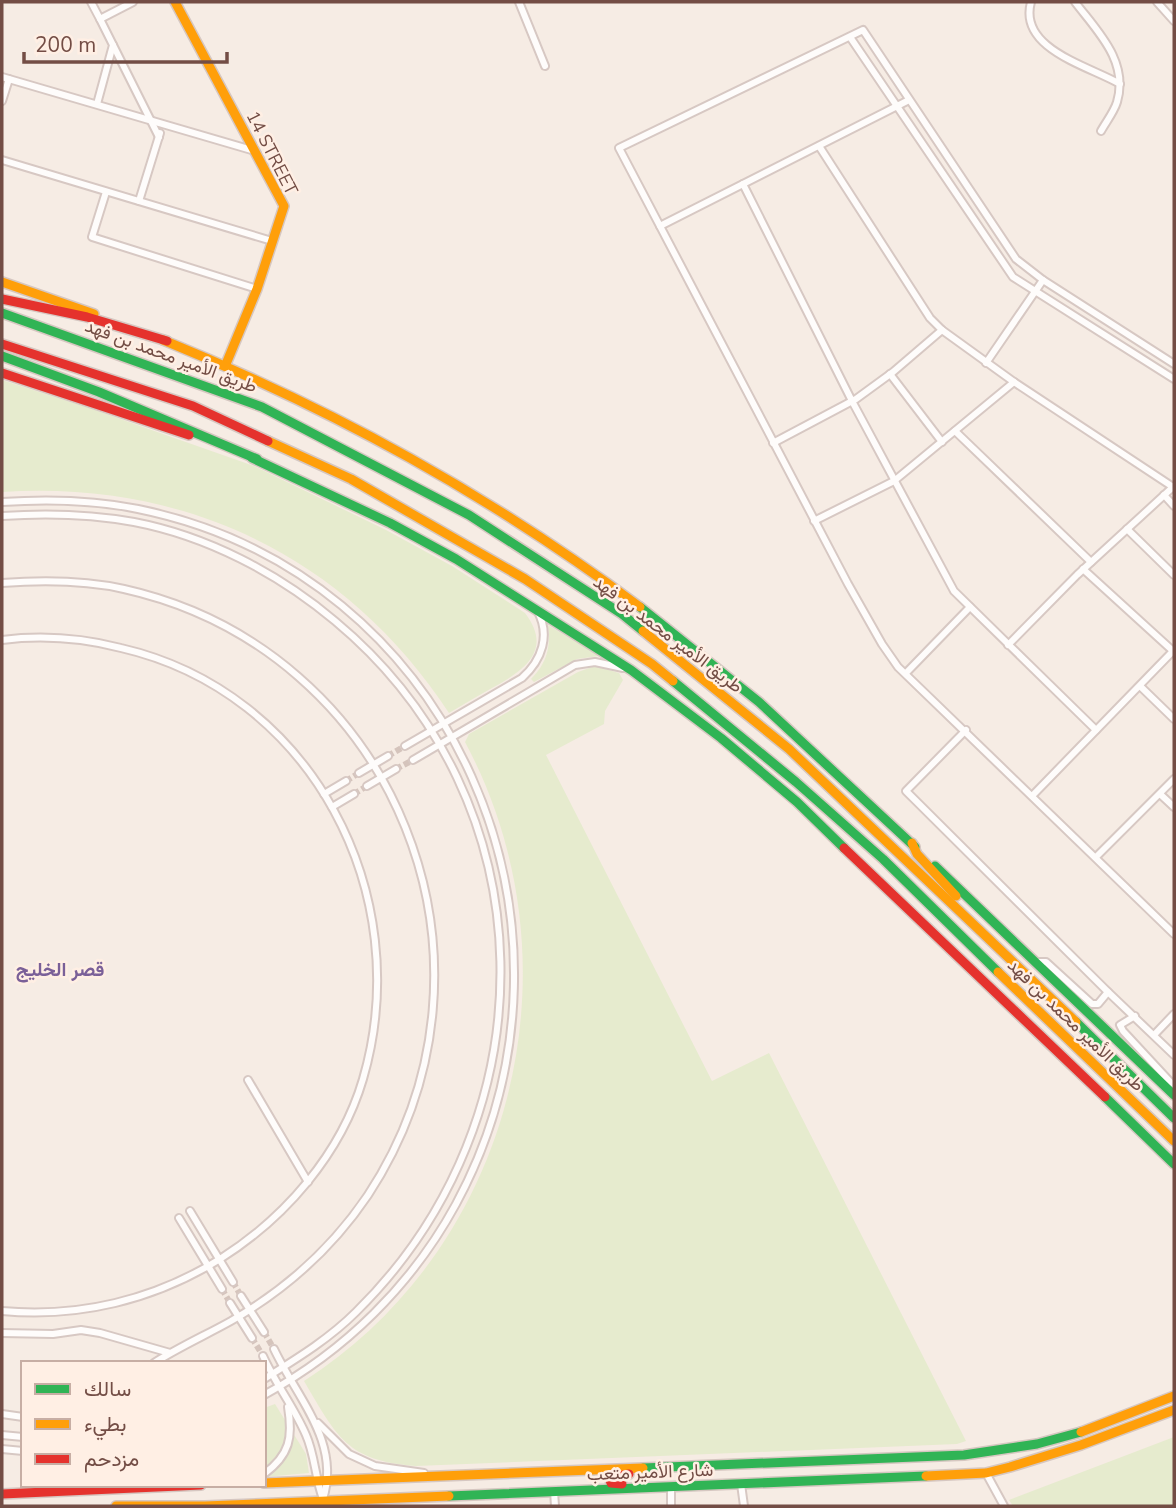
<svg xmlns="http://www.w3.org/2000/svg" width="1176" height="1508" font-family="'Nunito Sans',Vazirmatn,sans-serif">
	<rect width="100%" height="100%" fill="#f6ece4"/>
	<g fill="#e6ebce">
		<path d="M2 380 92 409 254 466 386 530 452 566 525 613C554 651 523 671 492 688 477 696 463 705 449 713 347 557 186 480 2 492Z"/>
		<path d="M548 625 599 656 577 659 534 682 531 679C547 663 551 647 548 625Z"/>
		<path d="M595 666 619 673 623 680 605 711 604 724 546 755 712 1081 769 1053 966 1441 957 1444 416 1466C347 1461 337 1437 304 1381 516 1245 583 962 465 742L469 734 578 672Z"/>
		<path d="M275 1404 306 1454 309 1473 264 1477V1408Z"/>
		<path d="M1174 1437V1506H1013L1009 1500Z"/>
	</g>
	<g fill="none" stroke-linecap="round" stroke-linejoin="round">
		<g stroke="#d5c4bc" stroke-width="6" stroke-dasharray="6 3" stroke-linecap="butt">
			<path d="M388 756 405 746"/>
			<path d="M396 769 413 760"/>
			<path d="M346 781 359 773"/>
			<path d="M354 794 367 786"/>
			<path d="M233 1282 241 1296"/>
			<path d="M222 1289 230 1303"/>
			<path d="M264 1332 274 1349"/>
			<path d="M252 1338 263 1356"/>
		</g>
		<g stroke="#d7c8c3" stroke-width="10">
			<g id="street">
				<path d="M91 2 100 19"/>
				<path d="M519 2 545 66"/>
				<path d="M1031 2C1018 49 1089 66 1120 84"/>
				<path d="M1075 2C1097 31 1129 61 1117 102 1114 112 1106 122 1101 131"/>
				<path d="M1157 2 1174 21"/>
				<path d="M850 37 1013 277 1174 379"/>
				<path d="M113 45 159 137"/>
				<path d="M2 77 255 151"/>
				<path d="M2 101 9 79"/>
				<path d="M97 104 113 45 100 19 133 2"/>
				<path d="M819 146 930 318 942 330 1014 382 1173 487"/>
				<path d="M2 160 272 241"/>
				<path d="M743 184 852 401 954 591 1096 730"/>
				<path d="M106 192 92 237 257 289"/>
				<path d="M139 201 160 133"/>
				<path d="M660 226 909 100"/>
				<path d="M986 363 1043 280"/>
				<path d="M1174 364 1043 280 1016 259 863 30 619 148 848 584 882 644 898 667 1174 934"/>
				<path d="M890 374 942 442"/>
				<path d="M955 431 1091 562"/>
				<path d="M773 443 856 399 893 372 942 330"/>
				<path d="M1164 495 1174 506"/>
				<path d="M2 502C47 499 94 500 138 509 453 573 606 926 456 1204 412 1285 345 1351 264 1395"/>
				<path d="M2 516C46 513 90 514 134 522 207 536 278 573 335 621 551 801 553 1118 356 1312 329 1339 296 1359 264 1379"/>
				<path d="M814 521 894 481 1014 382"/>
				<path d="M1127 529 1174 575"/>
				<path d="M1083 569 1173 651"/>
				<path d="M2 583C42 580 84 580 124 589 396 650 521 962 368 1195 333 1247 285 1290 231 1321 206 1335 179 1347 154 1363"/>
				<path d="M2 640C42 635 82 638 121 648 312 692 417 894 363 1079 341 1154 285 1218 220 1259 154 1300 79 1318 2 1311"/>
				<path d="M1008 645 1077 575 1173 487"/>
				<path d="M906 673 970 607"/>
				<path d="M1140 686 1174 719"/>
				<path d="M966 730 906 791 1108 992 1174 1055"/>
				<path d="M405 746 522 678C542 660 551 635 537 610"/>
				<path d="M413 760 575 665 595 662 623 668"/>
				<path d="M359 773 388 756"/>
				<path d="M367 786 396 769"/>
				<path d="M324 794 346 781"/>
				<path d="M1160 794 1174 807"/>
				<path d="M1033 795 1174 650"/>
				<path d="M332 807 354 794"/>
				<path d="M1096 857 1174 779"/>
				<path d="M1036 962H1046L1092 1004H1098L1108 992"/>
				<path d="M1135 1016 1120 1025 1123 1031 1174 1086"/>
				<path d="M1154 1035 1174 1014"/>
				<path d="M248 1080 308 1182"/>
				<path d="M190 1211 233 1282"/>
				<path d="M179 1218 222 1289"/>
				<path d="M241 1296 264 1332"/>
				<path d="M230 1303 252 1338"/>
				<path d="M2 1333 53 1334 81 1330 100 1333 170 1353"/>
				<path d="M274 1349C297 1398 341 1442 323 1499"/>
				<path d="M263 1356C275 1383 294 1407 306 1435 315 1455 315 1478 323 1499"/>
				<path d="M2 1414 23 1417"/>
				<path d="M318 1423 349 1454 375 1466 424 1473"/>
				<path d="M2 1435 23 1437"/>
				<path d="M2 1449 23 1451"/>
				<path d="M986 1473 1004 1506"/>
				<path d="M264 1474C290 1455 293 1437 288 1407"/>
				<path d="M741 1484 744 1506"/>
				<path d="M671 1487V1506"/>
				<path d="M554 1491 555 1506"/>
			</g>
		</g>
		<g stroke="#d6c7c1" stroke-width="12">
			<g id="fast">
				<path d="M2 313 262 407 469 515 622 614 643 631"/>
				<path d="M2 356 99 392 257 459"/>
				<path d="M252 458 390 523 456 559 631 670 721 738 797 802 844 848"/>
				<path d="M640 607 759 702 915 847"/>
				<path d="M673 681 796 782 883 859 998 972"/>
				<path d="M935 866 1174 1095"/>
				<path d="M1076 1022 1174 1118"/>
				<path d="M1105 1097 1174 1164"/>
				<path d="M643 1468 964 1455 1037 1444 1081 1432"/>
				<path d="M449 1496 926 1476"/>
			</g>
		</g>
		<g stroke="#d6c7c1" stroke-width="12">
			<g id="slow">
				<path d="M175 2 284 206 257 289 226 364"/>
				<path d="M2 282 94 314"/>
				<path d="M163 340C337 411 489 495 640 607"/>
				<path d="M268 441 351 479 525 579 652 664 673 681"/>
				<path d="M643 631 789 749 1076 1022"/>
				<path d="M912 843 917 854 956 896"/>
				<path d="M998 972 1174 1141"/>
				<path d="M1081 1432 1174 1396"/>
				<path d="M926 1476 986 1473 1010 1467 1081 1445 1174 1410"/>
				<path d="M264 1483 643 1468"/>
				<path d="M116 1506H205L449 1496"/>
			</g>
		</g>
		<g stroke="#d6c7c1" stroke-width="12">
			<g id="jam">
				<path d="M2 299 87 317 167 341"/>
				<path d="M2 344 193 406 268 441"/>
				<path d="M2 373 189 435"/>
				<path d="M844 848 1105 1097"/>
				<path d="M622 1484 611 1483 610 1480 613 1477 629 1474"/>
				<path d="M2 1494 201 1485"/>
			</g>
		</g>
		<use href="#street" stroke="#fefcfb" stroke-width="6"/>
		<use href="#fast" stroke="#30b455" stroke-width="9"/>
		<use href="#slow" stroke="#ff9f0a" stroke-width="9"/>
		<use href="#jam" stroke="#e5322d" stroke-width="9"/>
	</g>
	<g text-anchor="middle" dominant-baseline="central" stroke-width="5" stroke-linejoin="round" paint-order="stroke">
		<g font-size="18" fill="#734d45" stroke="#ffefe4">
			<text transform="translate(272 153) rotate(63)">14 STREET</text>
			<text transform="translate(171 356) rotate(20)">طريق الأمير محمد بن فهد</text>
			<text transform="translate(668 634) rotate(37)">طريق الأمير محمد بن فهد</text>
			<text transform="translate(1076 1025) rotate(44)">طريق الأمير محمد بن فهد</text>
			<text transform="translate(650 1472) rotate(-2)">شارع الأمير متعب</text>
		</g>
		<g font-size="19" font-weight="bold" fill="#7a6098" stroke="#ffefe4">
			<text x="60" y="970">قصر الخليج</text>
		</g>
	</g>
	<rect width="1176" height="1508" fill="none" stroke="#734d45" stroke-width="7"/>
	<rect x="21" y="1361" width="245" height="126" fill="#ffefe4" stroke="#c7aea4" stroke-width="2"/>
	<rect x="35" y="1384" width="35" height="10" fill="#30b455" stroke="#c7aea4" stroke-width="2"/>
	<text x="84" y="1396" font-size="21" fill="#734d45">سالك</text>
	<rect x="35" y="1419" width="35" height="10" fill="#ff9f0a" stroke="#c7aea4" stroke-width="2"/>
	<text x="84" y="1431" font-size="21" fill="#734d45">بطيء</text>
	<rect x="35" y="1454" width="35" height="10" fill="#e5322d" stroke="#c7aea4" stroke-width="2"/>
	<text x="84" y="1466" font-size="21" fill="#734d45">مزدحم</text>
	<path d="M24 52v10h203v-10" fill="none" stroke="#734d45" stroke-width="3.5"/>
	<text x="35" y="52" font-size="21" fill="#734d45" stroke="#ffefe4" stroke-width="5" paint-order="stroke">200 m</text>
</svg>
